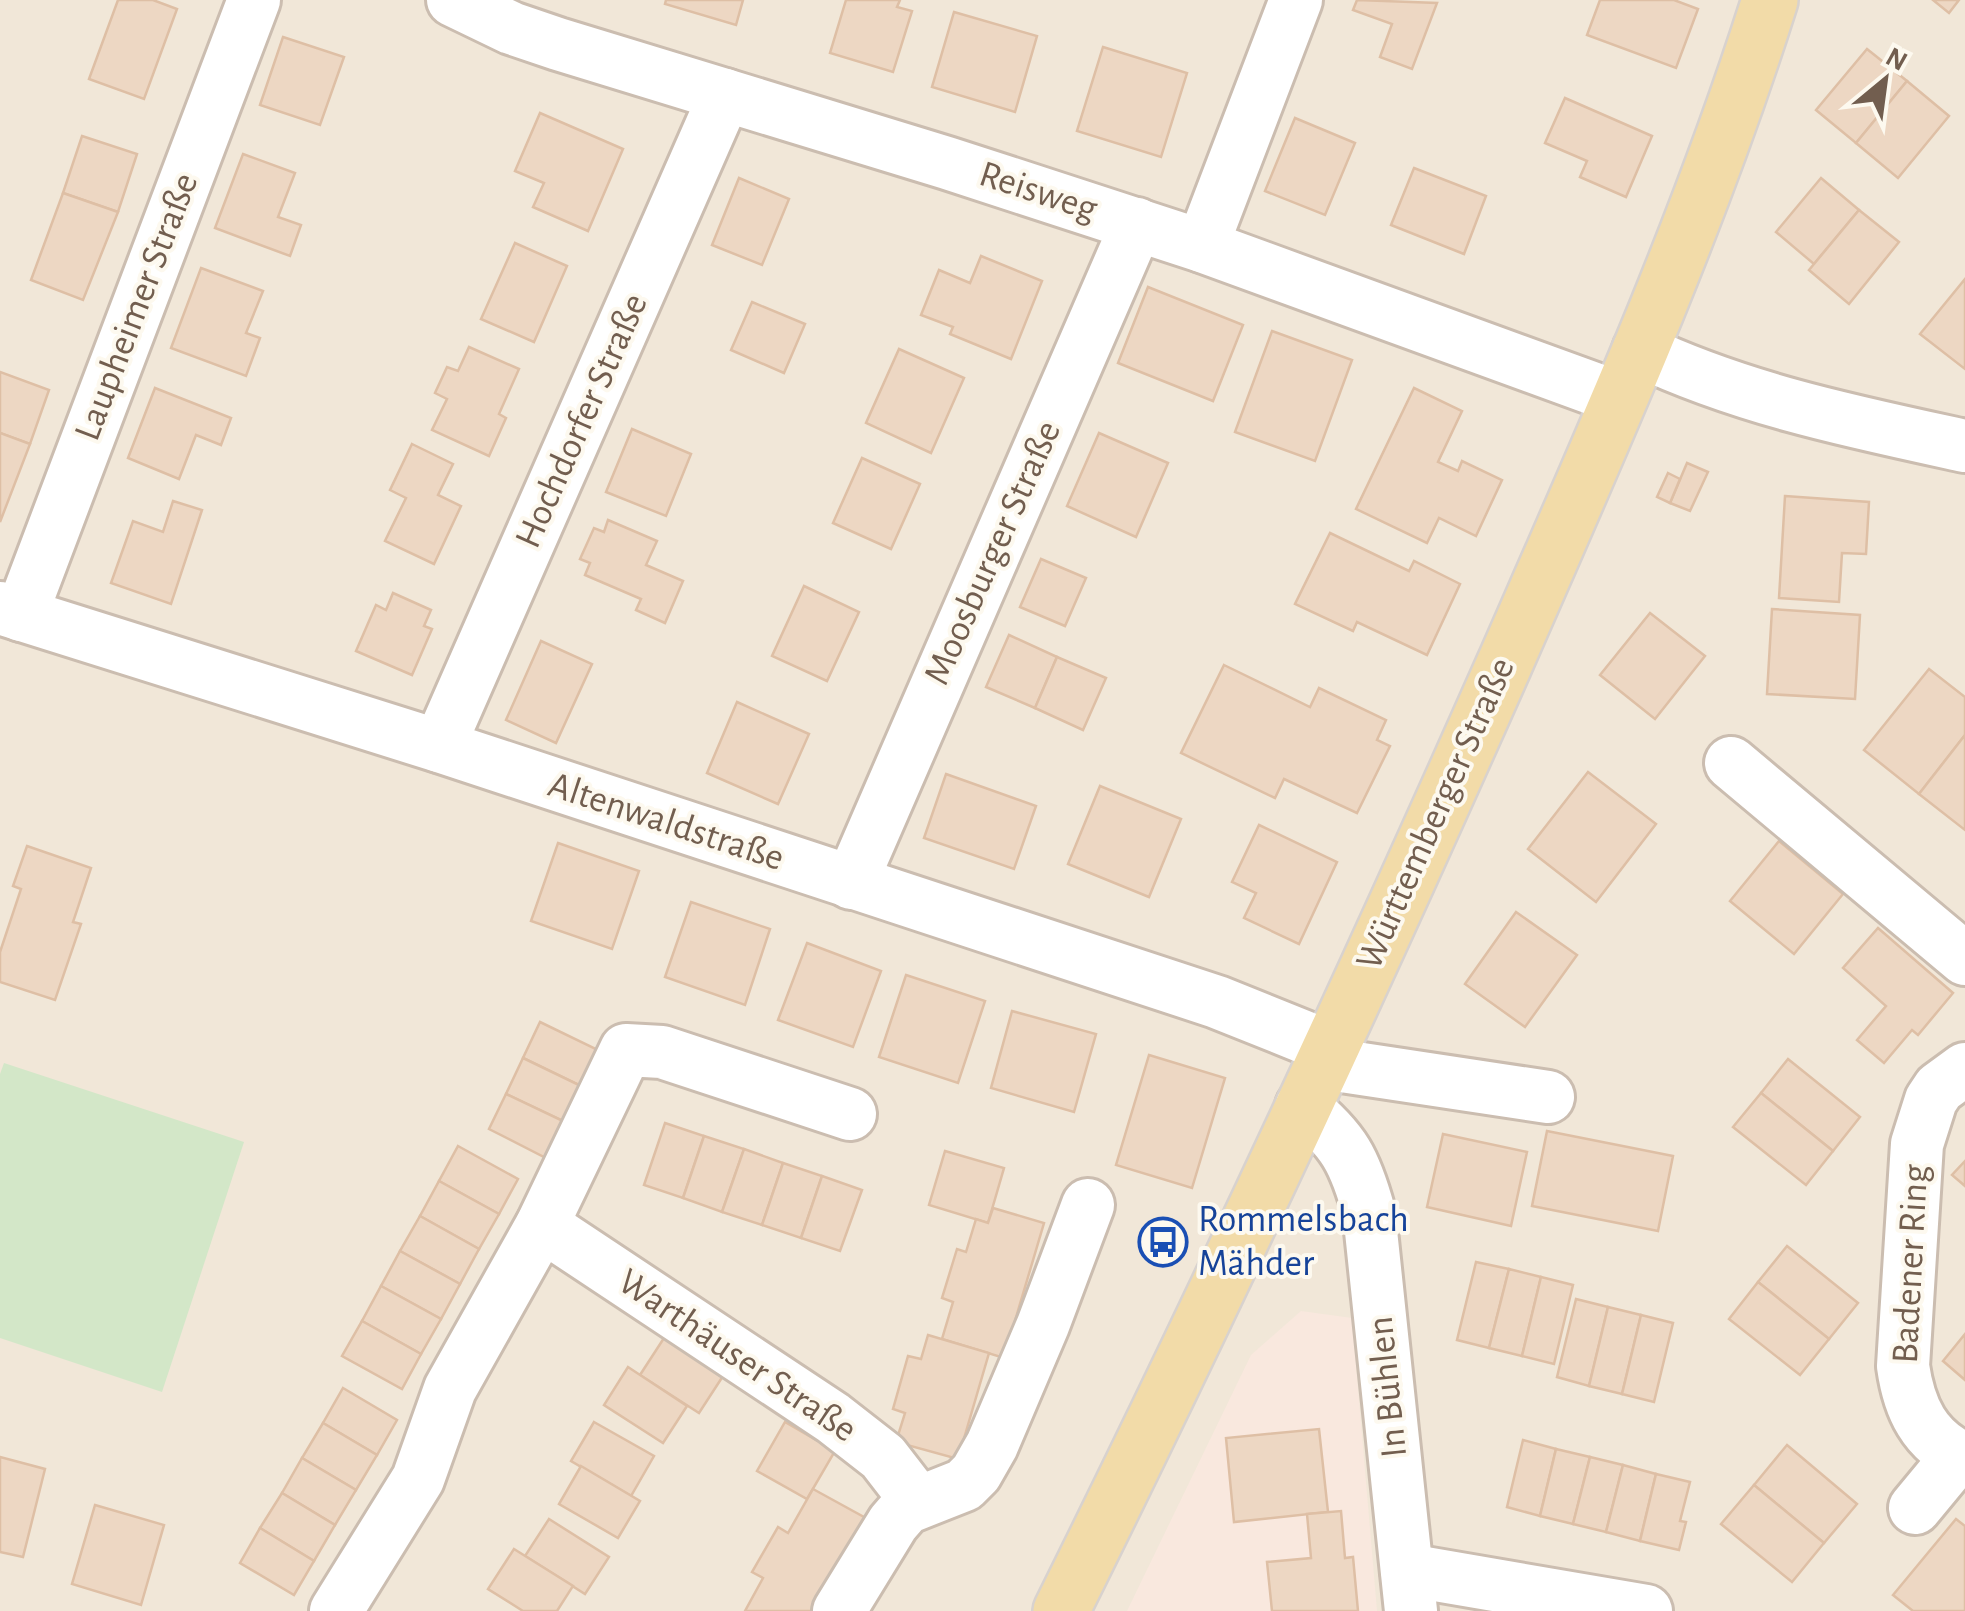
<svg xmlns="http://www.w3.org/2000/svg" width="1965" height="1611" font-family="'Alegreya Sans',sans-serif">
	<rect width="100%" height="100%" fill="#faf5e9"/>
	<rect fill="#f1e7d8" x="0" y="0" width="1965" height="1611"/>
	<path fill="#f9e8de" d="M1301 1311 1352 1318 1377 1611H1127L1251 1355Z"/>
	<path fill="#d3e7c8" d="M4 1063 244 1142 162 1392 0 1338V1074Z"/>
	<g fill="#edd7c3" stroke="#debfa5" stroke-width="2.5">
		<path d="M118 0H153L177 9 144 99 89 79Z"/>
		<path d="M666 0H743L736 25 665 4Z"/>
		<path d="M846 0H900L897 7 912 11 893 72 830 53Z"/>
		<path d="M1357 0 1437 3 1412 69 1380 57 1392 24 1353 10Z"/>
		<path d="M1600 0H1674L1698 9 1676 68 1587 35Z"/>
		<path d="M1933 0H1959L1949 13Z"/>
		<path d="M954 12 1037 36 1015 112 932 87Z"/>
		<path d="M283 37 344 57 320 125 260 105Z"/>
		<path d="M1103 47 1187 73 1161 157 1077 131Z"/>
		<path d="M1867 49 1907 81 1856 143 1816 110Z"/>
		<path d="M1907 81 1949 116 1898 178 1856 143Z"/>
		<path d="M1565 98 1652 136 1626 197 1580 177 1587 161 1545 143Z"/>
		<path d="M540 113 623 149 588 231 533 207 544 183 515 171Z"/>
		<path d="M1295 118 1355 143 1325 215 1265 191Z"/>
		<path d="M82 136 137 154 118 212 63 193Z"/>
		<path d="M243 154 295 173 278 217 301 225 290 256 215 228Z"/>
		<path d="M1414 168 1486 196 1464 254 1391 225Z"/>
		<path d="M739 178 789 199 762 265 712 245Z"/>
		<path d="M1821 178 1859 210 1814 264 1776 232Z"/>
		<path d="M63 193 118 212 83 300 31 280Z"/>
		<path d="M1859 210 1899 242 1849 304 1809 270Z"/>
		<path d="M515 243 567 266 534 342 481 319Z"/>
		<path d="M981 256 1042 281 1011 359 950 334 953 327 921 315 939 270 970 283Z"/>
		<path d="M201 268 263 291 246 333 260 338 246 376 171 348Z"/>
		<path d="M1965 279V369L1920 334Z"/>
		<path d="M1148 287 1243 325 1213 401 1118 363Z"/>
		<path d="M752 302 805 324 784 373 731 350Z"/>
		<path d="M1272 331 1352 360 1315 461 1235 432Z"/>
		<path d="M469 347 519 369 499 414 506 418 489 456 432 430 447 399 435 393 447 367 458 371Z"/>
		<path d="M899 349 964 378 931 453 866 423Z"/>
		<path d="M0 372 49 390 30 444 0 433Z"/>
		<path d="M155 388 231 418 221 445 196 435 179 479 128 458Z"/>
		<path d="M1414 388 1462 411 1438 462 1458 471 1462 461 1502 480 1476 536 1439 518 1427 543 1356 509Z"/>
		<path d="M632 429 691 454 666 516 606 492Z"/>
		<path d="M0 433 30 444 0 522Z"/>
		<path d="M1099 433 1168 463 1136 537 1067 506Z"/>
		<path d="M412 444 453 464 438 495 461 506 434 564 385 541 406 498 390 490Z"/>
		<path d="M862 458 920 484 891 549 833 523Z"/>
		<path d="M1687 463 1708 472 1690 511 1670 503Z"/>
		<path d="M1668 473 1680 479 1670 503 1657 497Z"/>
		<path d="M1785 496 1869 502 1866 554 1842 553 1839 602 1779 598Z"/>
		<path d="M173 501 202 510 171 604 111 583 133 521 163 532Z"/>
		<path d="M608 520 657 541 646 565 683 581 665 623 636 610 641 599 585 575 590 563 580 559 594 528 604 532Z"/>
		<path d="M1330 533 1409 571 1414 561 1460 584 1427 655 1357 622 1353 631 1295 604Z"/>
		<path d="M1041 559 1086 578 1065 626 1020 607Z"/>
		<path d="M804 586 859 612 827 681 772 656Z"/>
		<path d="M393 593 431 610 424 626 432 629 412 675 356 651 376 605 386 610Z"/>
		<path d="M1772 609 1860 615 1855 699 1767 694Z"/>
		<path d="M1650 613 1705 656 1655 719 1600 675Z"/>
		<path d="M1009 635 1057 657 1035 708 986 687Z"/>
		<path d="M541 641 592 664 556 743 506 720Z"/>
		<path d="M1057 657 1106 678 1083 730 1035 708Z"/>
		<path d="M1224 665 1310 707 1319 688 1386 720 1377 740 1390 746 1357 813 1284 779 1275 798 1181 753Z"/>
		<path d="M1929 669 1965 697V735L1919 794 1864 750Z"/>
		<path d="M737 702 809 734 778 804 707 773Z"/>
		<path d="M1965 735V830L1919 794Z"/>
		<path d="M1588 772 1656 824 1596 902 1528 849Z"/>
		<path d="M946 774 1036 806 1014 869 924 838Z"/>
		<path d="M1100 786 1181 819 1149 897 1068 864Z"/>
		<path d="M1259 825 1337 862 1299 944 1244 918 1256 893 1232 882Z"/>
		<path d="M1779 841 1843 894 1794 954 1730 901Z"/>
		<path d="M558 843 639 871 612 949 531 921Z"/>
		<path d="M27 846 91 868 73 922 81 924 55 1000 0 982V952L21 889 13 886Z"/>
		<path d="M691 902 770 929 745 1005 665 977Z"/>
		<path d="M1516 912 1577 955 1525 1027 1465 984Z"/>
		<path d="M1878 928 1953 993 1918 1035 1912 1030 1884 1063 1857 1040 1886 1006 1843 968Z"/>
		<path d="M807 943 881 971 853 1047 778 1020Z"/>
		<path d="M906 975 985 1001 958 1083 879 1057Z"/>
		<path d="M1012 1011 1096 1034 1074 1112 991 1088Z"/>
		<path d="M540 1022 598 1050 581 1086 523 1058Z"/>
		<path d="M1149 1055 1225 1078 1192 1188 1116 1165Z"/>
		<path d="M523 1058 581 1086 563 1121 506 1094Z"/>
		<path d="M1788 1059 1860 1117 1833 1151 1761 1093Z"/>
		<path d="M1761 1093 1833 1151 1806 1185 1733 1127Z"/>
		<path d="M506 1094 563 1121 546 1158 489 1129Z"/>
		<path d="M665 1123 704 1136 683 1198 644 1185Z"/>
		<path d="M1547 1131 1673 1156 1658 1231 1532 1206Z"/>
		<path d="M1443 1134 1527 1152 1511 1226 1427 1207Z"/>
		<path d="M704 1136 744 1149 722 1212 683 1198Z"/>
		<path d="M458 1146 518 1179 499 1214 439 1181Z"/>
		<path d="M744 1149 783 1163 762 1225 722 1212Z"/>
		<path d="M945 1151 1004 1168 988 1223 929 1205Z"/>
		<path d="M1965 1161V1186L1952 1175Z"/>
		<path d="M783 1163 822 1176 801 1238 762 1225Z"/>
		<path d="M822 1176 862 1190 840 1251 801 1238Z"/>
		<path d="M439 1181 499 1214 479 1249 420 1216Z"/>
		<path d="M993 1208 1044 1223 1004 1358 942 1339 953 1302 942 1298 957 1249 966 1252 976 1219 988 1223Z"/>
		<path d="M420 1216 479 1249 460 1284 400 1251Z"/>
		<path d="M1787 1246 1858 1303 1829 1339 1758 1282Z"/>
		<path d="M400 1251 460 1284 441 1319 381 1286Z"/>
		<path d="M1476 1262 1509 1269 1489 1348 1457 1340Z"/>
		<path d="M1509 1269 1541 1277 1522 1356 1489 1348Z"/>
		<path d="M1541 1277 1573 1285 1554 1364 1522 1356Z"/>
		<path d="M1758 1282 1829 1339 1800 1375 1729 1319Z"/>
		<path d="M381 1286 441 1319 421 1354 362 1321Z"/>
		<path d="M1576 1299 1608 1307 1589 1386 1557 1377Z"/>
		<path d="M1608 1307 1641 1315 1622 1394 1589 1386Z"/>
		<path d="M1641 1315 1673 1323 1654 1402 1622 1394Z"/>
		<path d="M362 1321 421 1354 402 1389 342 1356Z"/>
		<path d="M1965 1334V1380L1943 1361Z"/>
		<path d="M928 1335 989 1353 958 1459 896 1442 905 1413 893 1409 908 1356 921 1359Z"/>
		<path d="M664 1338 723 1376 699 1413 640 1375Z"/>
		<path d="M628 1367 687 1406 663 1443 604 1405Z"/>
		<path d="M343 1388 397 1420 377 1455 323 1423Z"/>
		<path d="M594 1422 654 1456 631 1496 571 1461Z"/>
		<path d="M785 1422 835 1451 807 1499 757 1471Z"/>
		<path d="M323 1423 377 1455 356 1490 302 1458Z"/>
		<path d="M1319 1429 1328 1512 1234 1522 1226 1438Z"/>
		<path d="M1523 1440 1556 1449 1540 1516 1507 1507Z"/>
		<path d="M1787 1445 1857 1504 1824 1543 1754 1485Z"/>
		<path d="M1556 1449 1590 1457 1573 1524 1540 1516Z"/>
		<path d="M0 1457 45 1469 23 1557 0 1552Z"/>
		<path d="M1590 1457 1623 1465 1606 1532 1573 1524Z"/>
		<path d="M302 1458 356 1490 335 1525 282 1493Z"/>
		<path d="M1623 1465 1656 1474 1640 1541 1606 1532Z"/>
		<path d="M581 1466 640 1501 618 1538 559 1504Z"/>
		<path d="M1656 1474 1690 1482 1680 1521 1686 1522 1679 1550 1640 1541Z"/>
		<path d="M1754 1485 1824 1543 1792 1582 1721 1524Z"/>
		<path d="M813 1489 873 1522 822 1611H745L763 1578 752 1572 778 1527 788 1533Z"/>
		<path d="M282 1493 335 1525 314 1561 260 1528Z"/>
		<path d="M95 1505 164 1525 141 1605 72 1584Z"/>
		<path d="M1341 1511 1345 1558 1353 1557 1358 1611H1272L1267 1562 1311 1558 1307 1514Z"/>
		<path d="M549 1519 609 1557 585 1594 525 1556Z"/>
		<path d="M1956 1519 1965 1526V1611H1913L1893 1595Z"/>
		<path d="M260 1528 314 1561 294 1595 240 1563Z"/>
		<path d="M514 1549 573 1586 557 1611H523L488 1589Z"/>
	</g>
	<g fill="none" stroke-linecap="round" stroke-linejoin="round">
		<g stroke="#cbbdb0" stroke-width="58">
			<g id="minor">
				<path d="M453 0 511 28 558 44 947 163 1202 246 1619 398"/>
				<path d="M1202 246 1296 0"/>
				<path d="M1639 350C1742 399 1854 422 1965 446"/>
				<path d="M0 608 439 746 1217 1002 1329 1047"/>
				<path d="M21 615 254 0"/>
				<path d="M439 746 725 95"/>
				<path d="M1731 763 1965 959"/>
				<path d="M851 883 1137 224"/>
				<path d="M1322 1063 1548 1097"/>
				<path d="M1965 1069 1939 1088 1931 1100 1917 1144 1903 1366C1909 1408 1924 1441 1965 1459"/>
				<path d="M1302 1106C1344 1140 1355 1161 1369 1212L1411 1611"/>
				<path d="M542 1225 833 1418 883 1457 917 1501"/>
				<path d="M1915 1508 1958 1456"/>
				<path d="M1407 1570 1646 1611"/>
				<path d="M336 1611 418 1479 450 1389 542 1225 626 1050 662 1052 850 1114"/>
				<path d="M839 1611 893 1523 906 1508 964 1485 976 1473 992 1445 1043 1325 1088 1205"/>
			</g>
		</g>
		<g stroke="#d8d2ce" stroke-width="60">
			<path id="major" d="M1061 1611C1216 1299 1363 983 1504 665 1600 446 1698 228 1770 0"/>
		</g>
		<use href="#minor" stroke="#fff" stroke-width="52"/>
		<use href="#major" stroke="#f2dba8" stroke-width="55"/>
	</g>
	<defs>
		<g id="bus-ring" transform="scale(2.5)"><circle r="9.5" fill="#fdf9ef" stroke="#1a4fb4" stroke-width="1.5"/><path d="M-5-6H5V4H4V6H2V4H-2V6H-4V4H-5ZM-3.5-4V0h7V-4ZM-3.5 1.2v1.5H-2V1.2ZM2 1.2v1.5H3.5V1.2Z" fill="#1a4fb4"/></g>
	</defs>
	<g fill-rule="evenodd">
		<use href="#bus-ring" x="1163" y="1242"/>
	</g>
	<g text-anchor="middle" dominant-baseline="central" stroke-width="8" stroke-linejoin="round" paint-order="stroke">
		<g font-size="38" fill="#725e4f" stroke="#fdf9ef">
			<text transform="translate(1038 192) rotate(18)">Reisweg</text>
			<text transform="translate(137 307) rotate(-69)">Laupheimer Straße</text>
			<text transform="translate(582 421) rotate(-66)">Hochdorfer Straße</text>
			<text transform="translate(993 553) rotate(-66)">Moosburger Straße</text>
			<text transform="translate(1436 814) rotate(-66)">Württemberger Straße</text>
			<text transform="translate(666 822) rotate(18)">Altenwaldstraße</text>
			<text transform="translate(1911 1264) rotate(-87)">Badener Ring</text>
			<text transform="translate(737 1356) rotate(34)">Warthäuser Straße</text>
			<text transform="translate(1388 1387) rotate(-96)">In Bühlen</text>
		</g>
		<g font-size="38" fill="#164399" stroke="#fdf9ef" text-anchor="start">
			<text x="1198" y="1220">Rommelsbach<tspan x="1198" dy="44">Mähder</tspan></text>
		</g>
	</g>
	<g transform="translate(1885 80) rotate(29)" stroke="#fdf9ef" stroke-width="8" paint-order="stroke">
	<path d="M0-8L18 38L0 25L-18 38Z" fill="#725e4f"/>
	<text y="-15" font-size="28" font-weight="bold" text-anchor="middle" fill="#725e4f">N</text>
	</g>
</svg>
